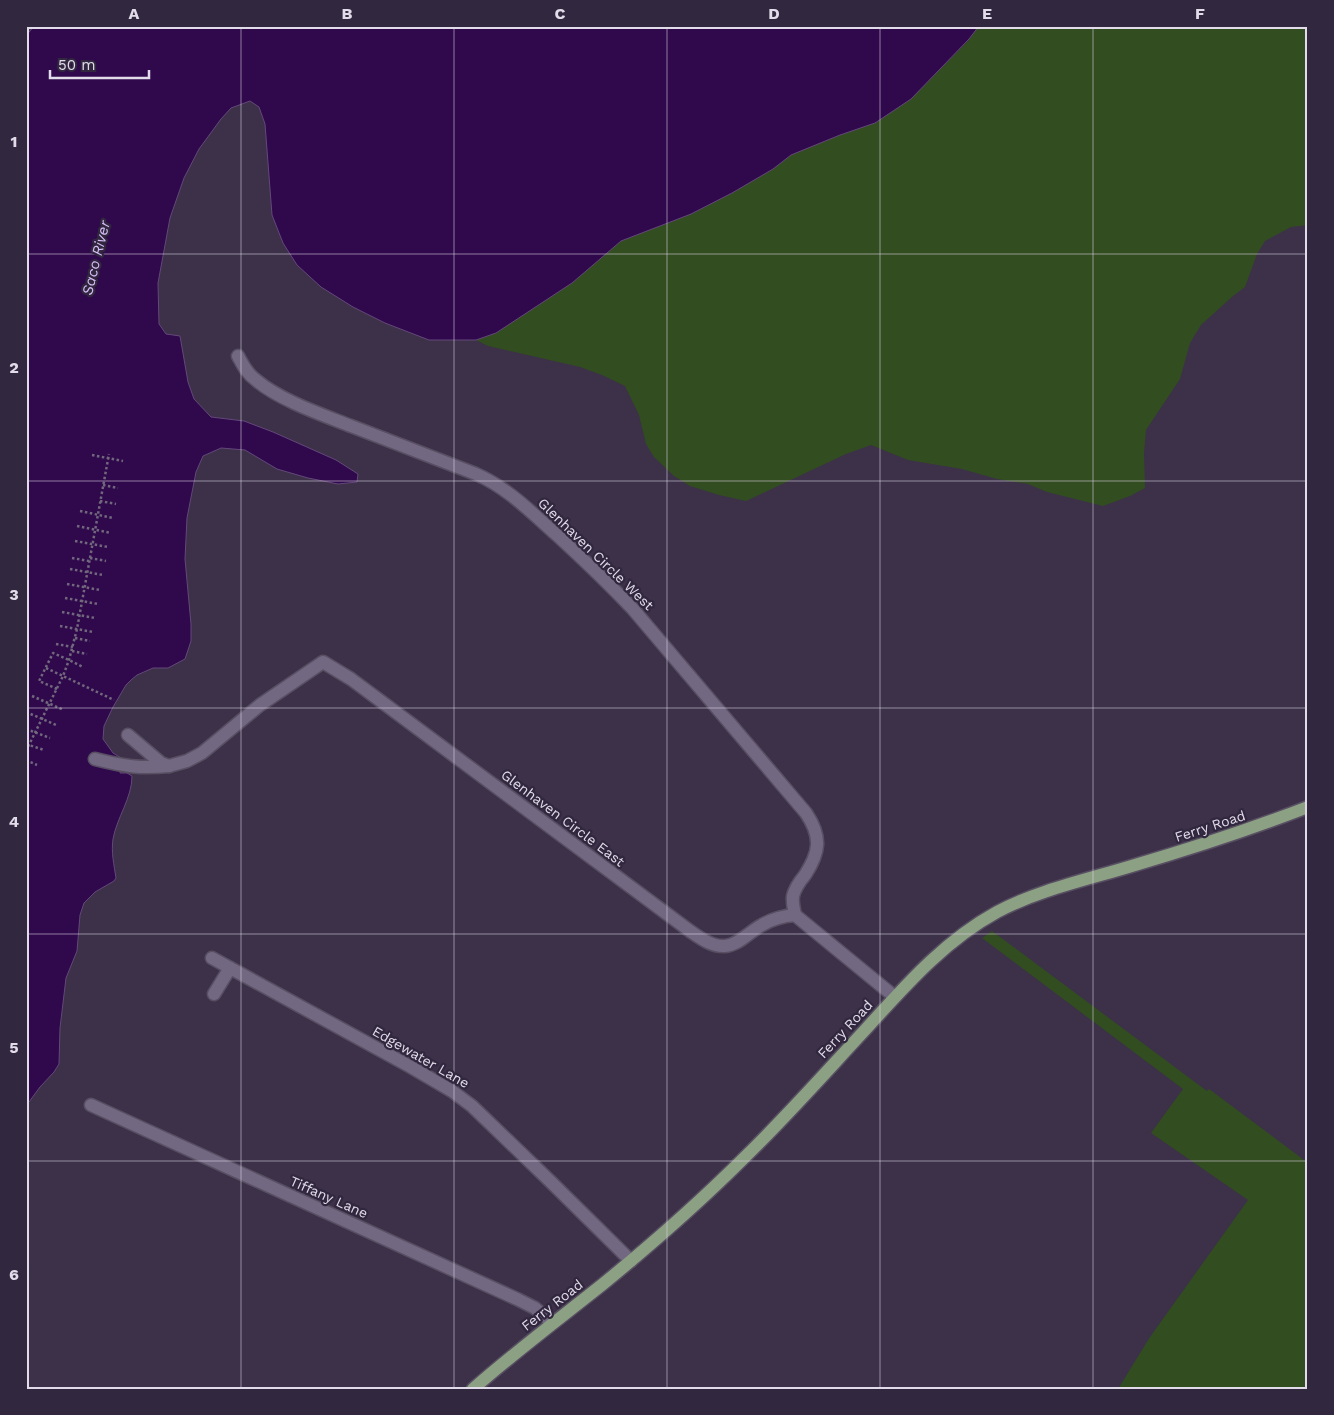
<svg xmlns="http://www.w3.org/2000/svg" width="1334" height="1415" font-family="'Work Sans',sans-serif">
	<rect width="100%" height="100%" fill="#3c3148"/>
	<g fill="#324d20">
		<path d="M979 26H1308V225L1291 227 1265 241 1257 254 1245 287 1233 296 1201 325 1190 343 1180 379 1146 430 1144 453 1145 488 1130 496 1103 506 1047 492 1028 484 997 479 962 469 908 460 871 445 846 454 746 501 719 495 690 486 674 476 654 457 646 444 639 415 625 386 602 375 580 367 488 346 476 340 496 333 572 283 621 241 691 214 732 193 773 169 791 155 840 135 875 123 911 99 969 40Z"/>
		<path d="M992 931 1207 1091 1209 1089 1308 1163V1389H1118L1150 1337 1248 1200 1151 1133 1183 1089 982 938Z"/>
	</g>
	<path fill="#2f094c" stroke="#64487b" d="M34 26H979L969 39 911 99 875 123 840 135 791 155 773 169 732 193 691 214 621 241 572 283 496 333 476 340H429L385 323 353 307 321 287 297 265 283 243 272 215 265 124 259 107 250 101 231 108 221 119 199 149 184 178 170 218 158 283 159 324 166 334 180 336 188 382 194 399 211 417 244 421 273 432 336 460 358 474 357 482 338 484 308 478 277 469 245 450 221 448 203 456 196 472 187 518 185 559 191 624V641L185 659 168 668H153L137 675 131 680 126 685 113 707 104 726 103 739 113 753 121 758 120 773H127L132 776C132 798 117 817 113 839 111 852 114 865 116 878L114 881 95 892 84 903 80 915 77 951 66 978 60 1028 59 1064 54 1072 40 1087 26 1106V36Z"/>
	<g fill="none" stroke-linecap="round" stroke-linejoin="round">
		<g stroke="#584f63" stroke-width="15">
			<g id="minor">
				<path d="M238 356C243 365 247 374 256 380 279 400 323 415 351 426 393 442 435 458 476 474 508 488 532 513 558 536 583 559 608 583 632 608L806 813C822 837 820 852 805 875 800 881 795 888 793 896 792 902 794 909 795 915"/>
				<path d="M128 735 161 763 169 766 187 761 202 753 260 705 323 662 351 679 690 931C700 938 712 947 725 946 739 945 750 931 762 925 772 919 783 916 795 915"/>
				<path d="M95 759C123 766 140 769 169 766"/>
				<path d="M795 915 895 997"/>
				<path d="M212 958 411 1067 452 1091 472 1106 552 1183 631 1261"/>
				<path d="M214 994 230 968"/>
				<path d="M91 1105 517 1299 535 1308 552 1323"/>
			</g>
		</g>
		<g stroke="#584f63" stroke-width="15">
			<path id="major" d="M473 1389C515 1352 559 1319 603 1284 652 1244 701 1201 747 1155 788 1115 826 1072 865 1030 905 986 944 941 997 912 1038 890 1090 879 1135 865 1193 848 1251 829 1308 807"/>
		</g>
		<g stroke="#72687d" stroke-width="2.5" stroke-dasharray="2.5 2.5" stroke-linecap="butt">
			<path d="M92 455 123 461"/>
			<path d="M103 485 118 488"/>
			<path d="M100 501 116 504"/>
			<path d="M80 511 113 518"/>
			<path d="M77 526 111 533"/>
			<path d="M75 541 108 547"/>
			<path d="M72 558 89 561"/>
			<path d="M90 558 106 561"/>
			<path d="M70 569 103 575"/>
			<path d="M67 584 100 590"/>
			<path d="M65 598 98 604"/>
			<path d="M62 612 95 618"/>
			<path d="M60 626 93 632"/>
			<path d="M75 638 90 641"/>
			<path d="M56 644 73 647"/>
			<path d="M72 651 87 654"/>
			<path d="M46 668 114 700"/>
			<path d="M57 689 39 681 53 653 69 660 83 667"/>
			<path d="M32 696 64 710"/>
			<path d="M26 712 56 725"/>
			<path d="M26 729 50 738"/>
			<path d="M26 744 44 750"/>
			<path d="M26 751 63 676 69 660 77 629 109 454"/>
			<path d="M26 760 37 765"/>
			<path d="M26 778 30 780"/>
		</g>
		<use href="#minor" stroke="#736882" stroke-width="12"/>
		<use href="#major" stroke="#8ca083" stroke-width="12"/>
	</g>
	<path fill="none" stroke="#e1dbea" stroke-width="1" stroke-opacity="0.55" d="M241 26V1389M454 26V1389M667 26V1389M880 26V1389M1093 26V1389M26 254H1308M26 481H1308M26 708H1308M26 934H1308M26 1161H1308"/>
	<g text-anchor="middle" dominant-baseline="central" stroke-width="4.5" stroke-linejoin="round" paint-order="stroke">
		<g font-size="14" fill="#e1dbea" stroke="#31273e">
			<text transform="translate(596 554) rotate(44)">Glenhaven Circle West</text>
			<text transform="translate(563 818) rotate(37)">Glenhaven Circle East</text>
			<text transform="translate(1210 826) rotate(-18)">Ferry Road</text>
			<text transform="translate(845 1029) rotate(-47)">Ferry Road</text>
			<text transform="translate(421 1057) rotate(30)">Edgewater Lane</text>
			<text transform="translate(329 1197) rotate(24)">Tiffany Lane</text>
			<text transform="translate(552 1305) rotate(-38)">Ferry Road</text>
		</g>
		<g font-size="15" font-style="italic" fill="#d7bdf8" stroke="#31273e">
			<text transform="translate(96 258) rotate(-76)">Saco River</text>
		</g>
	</g>
	<rect width="1334" height="1415" fill="none" stroke="#31273e" stroke-width="55"/>
	<path d="M50 70v8h99v-8" fill="none" stroke="#e1dbea" stroke-width="2.5"/>
	<text x="58" y="70" font-size="15" fill="#e1dbea" stroke="#31273e" stroke-width="4" paint-order="stroke">50 m</text>
	<rect x="28" y="28" width="1278" height="1360" fill="none" stroke="#e1dbea" stroke-width="2"/>
	<g font-size="16" text-anchor="middle" font-weight="bold" fill="#e1dbea">
		<text x="134" y="19">A</text>
		<text x="347" y="19">B</text>
		<text x="560" y="19">C</text>
		<text x="774" y="19">D</text>
		<text x="987" y="19">E</text>
		<text x="1200" y="19">F</text>
		<text x="14" y="147">1</text>
		<text x="14" y="373">2</text>
		<text x="14" y="600">3</text>
		<text x="14" y="827">4</text>
		<text x="14" y="1053">5</text>
		<text x="14" y="1280">6</text>
	</g>
</svg>
